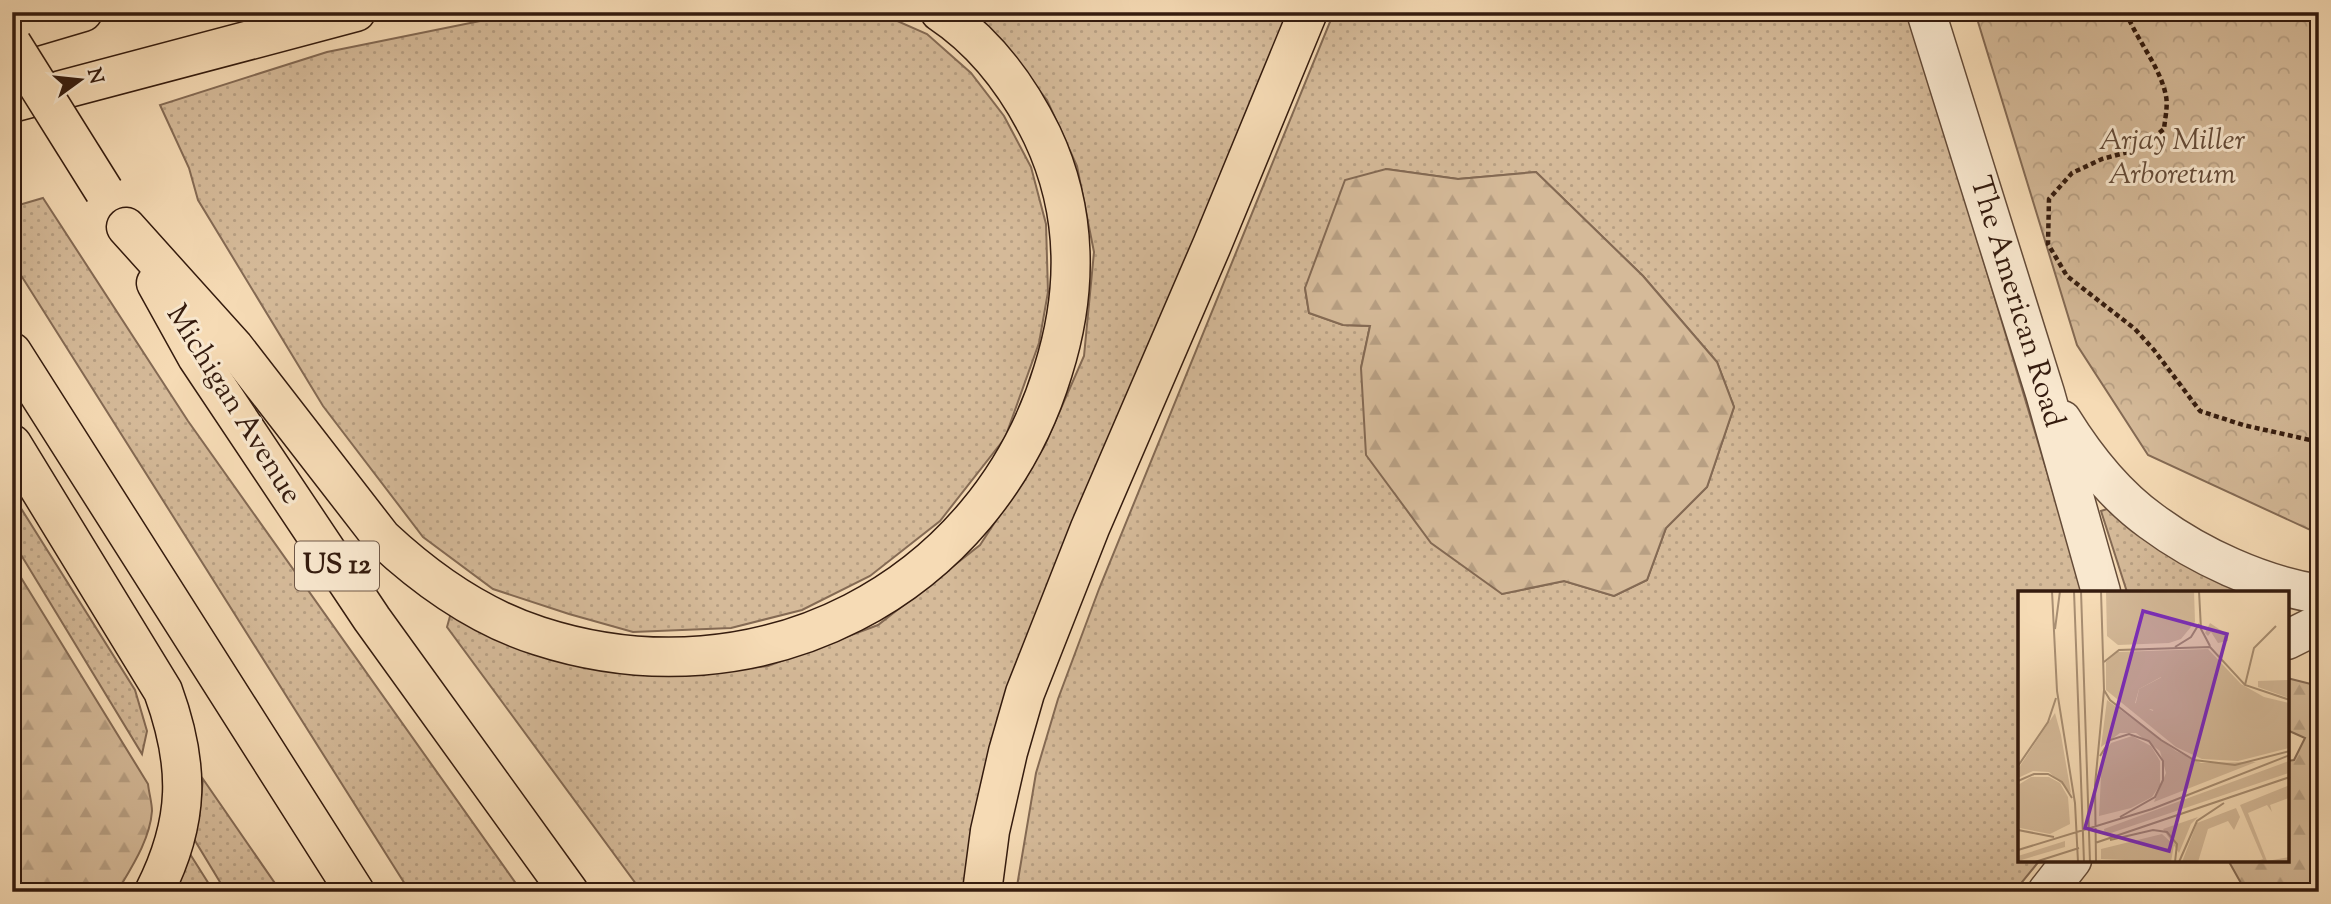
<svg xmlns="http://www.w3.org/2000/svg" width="2331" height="904" font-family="'Sorts Mill Goudy',serif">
	<defs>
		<pattern id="grass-dots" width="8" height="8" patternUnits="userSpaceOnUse" patternTransform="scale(1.75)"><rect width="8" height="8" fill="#d5ba99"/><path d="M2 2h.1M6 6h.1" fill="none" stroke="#b79f83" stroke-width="1.8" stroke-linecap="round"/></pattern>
		<pattern id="forest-firs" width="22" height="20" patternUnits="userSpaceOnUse" patternTransform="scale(1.75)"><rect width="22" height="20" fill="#d5ba99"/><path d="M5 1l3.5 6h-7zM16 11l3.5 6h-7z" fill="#b79f83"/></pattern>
		<pattern id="park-crowns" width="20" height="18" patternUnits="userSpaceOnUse" patternTransform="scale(1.75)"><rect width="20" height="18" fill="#d5ba99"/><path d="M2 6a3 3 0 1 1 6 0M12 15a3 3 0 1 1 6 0" fill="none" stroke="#b79f83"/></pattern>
	</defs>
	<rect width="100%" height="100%" fill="#f6dbb5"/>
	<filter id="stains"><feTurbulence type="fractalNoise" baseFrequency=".00286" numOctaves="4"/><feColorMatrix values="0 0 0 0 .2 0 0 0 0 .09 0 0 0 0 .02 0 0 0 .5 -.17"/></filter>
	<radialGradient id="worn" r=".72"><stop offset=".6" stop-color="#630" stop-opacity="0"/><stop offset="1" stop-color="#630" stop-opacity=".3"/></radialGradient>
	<g fill="url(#grass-dots)" stroke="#846a54" stroke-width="2" fill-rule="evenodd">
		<path d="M564 12H877L927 34 971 73 1004 116 1031 167 1046 224 1048 292 1039 343 1005 438 940 521 870 576 802 610 731 628 633 632 569 614 493 589 423 537 323 406 198 200 189 168 160 105 327 52 485 20Z"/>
		<path d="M968 12H1289L974 892H642L447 627 452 609 507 640 588 667 680 676 768 666 878 625 980 545 1044 447 1084 356 1094 252 1077 166 1047 100 996 36Z"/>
		<path d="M1334 12H1909L2083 592H2020V860H2040L2014 892H1016L1036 773 1058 699 1099 589ZM1386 169 1458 179 1536 172 1643 276 1717 362 1734 407 1707 487 1666 528 1647 580 1614 596 1564 581 1502 594 1361 368 1370 326 1343 325 1309 313 1305 288Z"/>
		<path d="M43 198 188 421 522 892H410L12 261V207Z"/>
		<path d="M12 494 135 690 147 731 142 754 12 540Z"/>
		<path d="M2119 505 2272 592H2127L2101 511Z"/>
		<path d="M203 779 281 892H226L194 839 199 817Z"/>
		<path d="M190 854 214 892H171Z"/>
	</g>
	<g fill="url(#forest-firs)" stroke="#846a54" stroke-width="2">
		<path d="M1386 169 1458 179 1536 172 1643 276 1717 362 1734 407 1707 487 1666 528 1647 580 1614 596 1564 581 1502 594 1431 543 1366 455 1361 368 1370 326 1343 325 1309 313 1305 288 1345 180Z"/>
		<path d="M12 563 148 784C149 793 152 803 152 811 150 840 131 868 117 892H12Z"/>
		<path d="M2287 678 2319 686V887L2311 892H2246L2228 860H2287V761L2294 760 2305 738 2287 730Z"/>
	</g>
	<path fill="url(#park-crowns)" stroke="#846a54" stroke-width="2" d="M1975 12H2319V534L2148 455 2077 345Z"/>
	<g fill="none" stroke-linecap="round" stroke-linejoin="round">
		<g stroke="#644b38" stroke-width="41">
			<g id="minor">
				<path d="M1926 12 2045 393 2101 592"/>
				<path d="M2062 420C2085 457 2115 495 2151 521 2198 556 2261 585 2319 594"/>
				<path d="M2287 640 2319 624"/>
				<path d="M2047 892 2072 860"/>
			</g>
		</g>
		<g stroke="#341b0e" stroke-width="41">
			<g id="major">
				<path d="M12 103 356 12"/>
				<path d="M126 227 234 347 382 538C427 580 479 617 539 636 758 707 986 591 1053 371 1078 292 1078 211 1042 135 1019 88 985 42 940 12"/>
				<path d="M156 283 197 357 372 619 569 892"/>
				<path d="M12 352 355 892"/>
				<path d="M12 444 163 691C190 765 190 821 154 892"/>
				<path d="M982 892 990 831 1008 752 1025 693 1090 528 1212 245 1308 12"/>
			</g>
		</g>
		<g stroke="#341b0e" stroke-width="41">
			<path id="highway" d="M12 33 83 12"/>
		</g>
		<path stroke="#341b0e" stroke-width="4.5" stroke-dasharray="5 3.5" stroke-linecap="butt" d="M2126 12C2137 41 2160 66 2166 96 2168 106 2165 119 2164 129L2139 149 2102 159 2072 173 2049 199 2048 244 2067 276 2135 329 2154 350 2200 411 2243 425 2319 442"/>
		<use href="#minor" stroke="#f9e8cf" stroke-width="38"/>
		<use href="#major" stroke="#f6dbb5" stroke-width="38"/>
		<use href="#highway" stroke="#f6dbb5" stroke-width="38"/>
		<g stroke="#341b0e" stroke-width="41" stroke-linecap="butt">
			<path id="major-bridge" d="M12 44 104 191"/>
		</g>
		<use href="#major-bridge" stroke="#f6dbb5" stroke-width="38"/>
	</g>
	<g text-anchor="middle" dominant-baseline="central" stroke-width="6" stroke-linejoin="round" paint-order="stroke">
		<rect fill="#f9e8cf" stroke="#6f5848" stroke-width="2" x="295" y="541.5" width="84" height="49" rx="5"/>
		<g font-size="28" font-weight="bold" fill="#341b0e">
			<text x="337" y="566">US 12</text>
		</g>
		<g font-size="30" font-style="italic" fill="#644b38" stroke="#f9e8cf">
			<text x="2172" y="141">Arjay Miller<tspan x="2172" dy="34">Arboretum</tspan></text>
		</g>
		<g font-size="30" fill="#341b0e" stroke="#f9e8cf">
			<text transform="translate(2016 302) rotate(73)">The American Road</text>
			<text transform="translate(233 405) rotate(58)">Michigan Avenue</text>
		</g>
	</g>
	<g transform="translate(2018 591)">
		<rect width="271" height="271" fill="#f6dbb5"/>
		<path d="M190 58 223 93 246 106 271 112V157L220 170 184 168 158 156 88 99V71L99 61ZM143 86 135 120 117 112 121 98ZM271 89V107L240 96V90ZM89 109 158 160 183 172 238 171 136 211 148 182 142 160 118 142H102L83 156ZM37 122 43 144 53 202 31 181 15 180 0 187V178ZM114 145 133 155 142 170V194L134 206 113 217 81 225 84 166 93 152ZM271 170V182L87 244 86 238ZM13 186H31L42 192 50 206 52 233 32 243 2 237 0 194ZM272 194 271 207 252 214 254 221 249 214 230 222 249 270 271 266V271H236L245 268 222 214ZM218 217 222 226 216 239 210 230 190 238 180 271H164L179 232ZM180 226 173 233 161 262 145 238ZM47 250V256L0 270V265Z" fill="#d5ba99" fill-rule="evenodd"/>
		<path d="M192 32 210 44V50L200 52 193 41 190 45 187 42ZM144 86 162 98 160 112 143 121 132 118 126 123 117 116 121 98ZM16 188 35 190 46 204 45 212 16 195 5 206 9 220 20 227 35 228V237L19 239 0 227V199ZM144 243 156 254 153 271 83 268V258Z" fill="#d5ba99"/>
		<path d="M88 0H176L177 31 163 48 151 52 100 54 89 45Z" fill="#d5ba99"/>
		<path fill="none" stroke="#a88e72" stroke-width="2" d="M34 0 39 100 57 212 60 271M56 0 66 271M63 0 72 271M181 0 183 38 192 55M37 38 42 0M157 56 173 46 181 33M86 71 101 59 192 56 227 94 272 109M227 94 236 57 258 35M86 99 92 109 143 149 176 169 217 174 272 160M82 165 92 149 111 143 131 150 145 170V189L137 206 102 226M0 175 30 131 38 107M0 190 16 183H30L44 191 54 207M0 239 36 246M92 249 135 239 149 241 159 253 157 271M77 252 272 186M0 259 134 218 272 164M17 271 61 257M78 271 77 194 86 99 83 0M161 271 179 230 206 212"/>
		<path fill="#7b2cbf" fill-opacity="0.15" stroke="#7b2cbf" stroke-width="3.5" d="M125 20 209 43 151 260 67 237Z"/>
		<rect width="271" height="271" fill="none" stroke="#341b0e" stroke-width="3.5"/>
	</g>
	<rect width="2331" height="904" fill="none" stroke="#f6dbb5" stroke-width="42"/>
	<rect x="14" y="14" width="2303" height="876" fill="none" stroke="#341b0e" stroke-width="3.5"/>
	<rect x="21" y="21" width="2289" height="862" fill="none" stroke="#341b0e" stroke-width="2"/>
	<g transform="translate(80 80) rotate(75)" stroke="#f9e8cf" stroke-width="5" paint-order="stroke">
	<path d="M0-5L12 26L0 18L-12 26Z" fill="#341b0e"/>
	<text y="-10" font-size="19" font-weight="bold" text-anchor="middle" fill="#341b0e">N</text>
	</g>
	<rect width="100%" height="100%" filter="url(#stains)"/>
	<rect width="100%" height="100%" fill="url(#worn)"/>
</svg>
